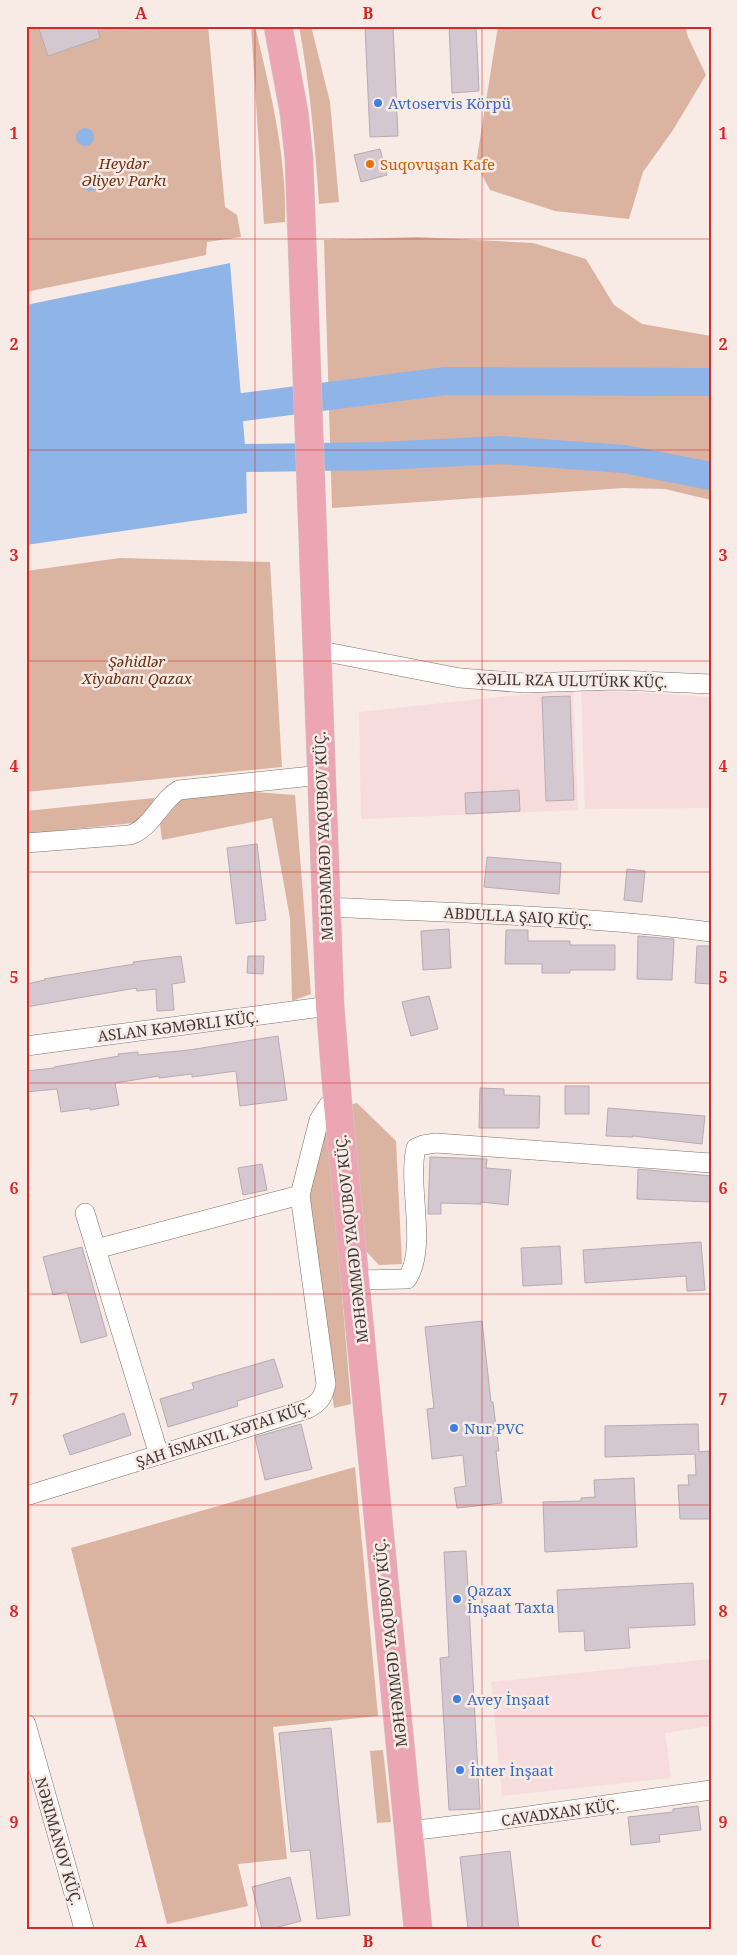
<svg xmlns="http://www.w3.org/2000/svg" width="737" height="1955" font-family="'Noto Serif',serif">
	<rect width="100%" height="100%" fill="#f8eae4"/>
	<g fill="#f7dcde">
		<path d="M573 689 578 810 361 819 359 712Z"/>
		<path d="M581 689 711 697V808L585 809Z"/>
		<path d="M711 1659V1726L665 1733 671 1778 502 1796 491 1682Z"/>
	</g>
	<g fill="#dbb3a1">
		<path d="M26 26H208L225 207 237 215 241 237 207 242 206 255 26 292Z"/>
		<path d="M251 26H255C270 90 287 156 285 222L264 224Z"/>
		<path d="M299 26H311L330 102 339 202 319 204C315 142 310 87 299 26Z"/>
		<path d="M498 26H685L688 37 706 75 673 130 643 172 629 219 555 211 490 190 476 164Z"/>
		<path d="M417 237 533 243 586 259 614 305 642 324 711 336V500L665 489 623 488 332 508 324 240Z"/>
		<path d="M120 558 270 562 282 767 26 792V571Z"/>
		<path d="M254 792 295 795 311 994 292 1001 290 918 272 818 162 840 160 824 182 799Z"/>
		<path d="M154 798 155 805 134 823 26 834V811Z"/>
		<path d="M357 1103 396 1141 402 1264 379 1265 365 1250 350 1105Z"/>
		<path d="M324 1123 328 1125 351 1404 334 1408 304 1198Z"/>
		<path d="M355 1467 378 1716 273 1727 287 1859 238 1864 248 1906 167 1924 71 1548Z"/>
		<path d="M383 1750 391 1822 377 1823 370 1751Z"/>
	</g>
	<g fill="#8fb4e8">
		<circle cx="85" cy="137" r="9"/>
		<circle cx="90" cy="182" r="9"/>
		<path d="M230 263 246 458 247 513 26 545V305Z"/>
	</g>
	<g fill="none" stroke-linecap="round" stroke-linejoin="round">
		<g stroke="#8fb4e8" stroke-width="28">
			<path d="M204 412 446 381 711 382"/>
			<path d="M246 458 381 456 501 450 624 459 711 476"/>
		</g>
	</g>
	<g fill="#d3c7d0" stroke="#b7abb4">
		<path d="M38 26H97L100 38 48 56Z"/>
		<path d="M365 26H393L398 136 370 137Z"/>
		<path d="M449 26H476L479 91 452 93Z"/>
		<path d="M380 149 387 175 361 182 354 155Z"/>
		<path d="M570 696 574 800 546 801 542 697Z"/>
		<path d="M519 790 520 811 466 814 465 793Z"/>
		<path d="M257 844 266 920 236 924 227 848Z"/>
		<path d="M487 857 561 863 559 894 484 887Z"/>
		<path d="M627 869 645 871 642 902 624 900Z"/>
		<path d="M449 929 451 968 423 970 421 931Z"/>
		<path d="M506 930H528V941H570V945H615V970H570V973H542V964H505Z"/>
		<path d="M638 936 674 939 672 980 637 979Z"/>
		<path d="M697 946H711V984L695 983Z"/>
		<path d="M181 956 185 982 172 984 174 1010 157 1011 156 989 137 991 136 988 26 1007V984L45 980 44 979 134 964 133 962Z"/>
		<path d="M248 956H264L263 974 247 973Z"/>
		<path d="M429 996 438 1029 411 1036 402 1002Z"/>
		<path d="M278 1036 287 1100 240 1106 236 1071 192 1077V1074L159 1078V1076L115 1083 119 1105 90 1110V1108L61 1112 57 1089 26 1092V1071L54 1068V1067L119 1056 118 1054 138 1052V1055L189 1050Z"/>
		<rect x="565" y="1086" width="24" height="28"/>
		<path d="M480 1088 504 1089V1095L540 1096 539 1128H479Z"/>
		<path d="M608 1108 705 1116 702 1144 633 1136V1137L606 1136Z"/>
		<path d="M430 1157 487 1159 486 1168 511 1170 508 1205 481 1202V1204L441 1203V1214H428Z"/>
		<path d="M262 1164 267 1190 243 1195 238 1168Z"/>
		<path d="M638 1169 711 1176V1202L637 1199Z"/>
		<path d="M701 1242 705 1290 687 1291 686 1276 585 1283 583 1250Z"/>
		<path d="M560 1246 562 1284 523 1286 521 1248Z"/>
		<path d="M82 1247 107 1336 81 1343 67 1292 53 1295 43 1257Z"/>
		<path d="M482 1321 491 1402H493L499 1451H496L502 1503 457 1508 454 1488 466 1486 463 1455 432 1459 427 1409 434 1408 425 1327Z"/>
		<path d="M274 1359 283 1387 237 1401 238 1406 168 1427 160 1399 194 1389 192 1383Z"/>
		<path d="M124 1413 131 1435 70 1455 63 1435Z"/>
		<path d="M301 1424 312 1469 265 1480 255 1437Z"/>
		<path d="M698 1424 699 1452 709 1451 711 1519H680L678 1485H689L688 1475H696L695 1454 605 1457V1426Z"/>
		<path d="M634 1478 637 1547 545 1552 543 1502 581 1501V1498L595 1497 594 1480Z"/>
		<path d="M466 1551 480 1809 449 1810 440 1658 449 1657 444 1552Z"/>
		<path d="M693 1583 695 1625 628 1628 630 1648 585 1651 584 1631 559 1632 557 1590Z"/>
		<path d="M331 1728 350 1915 317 1919 310 1850 291 1852 279 1733Z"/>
		<path d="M698 1806 701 1830 659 1835 660 1842 631 1845 628 1817 673 1812V1809Z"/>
		<path d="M510 1851 519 1929H468L460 1857Z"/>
		<path d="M290 1877 301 1921 271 1929H262L252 1887Z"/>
	</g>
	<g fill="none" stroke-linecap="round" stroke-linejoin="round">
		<g stroke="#7c706a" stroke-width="20">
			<g id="street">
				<path d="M316 650 460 678 525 683 617 680 711 684"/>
				<path d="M26 843 130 835C152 828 160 801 179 790L321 775"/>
				<path d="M326 907C454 913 583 915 711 932"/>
				<path d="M26 1046 330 1006"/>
				<path d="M85 1213 96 1249"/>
				<path d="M356 1280 407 1279C428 1247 407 1186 416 1148L423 1145 436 1143 711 1163"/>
				<path d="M159 1455 96 1249 300 1195"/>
				<path d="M26 1496 307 1409C319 1403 323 1398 326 1384L300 1195 319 1120 328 1106 338 1105"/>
				<path d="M26 1724 84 1929"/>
				<path d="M409 1831 492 1821 711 1790"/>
			</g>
		</g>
		<g stroke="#cdcbcb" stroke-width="29">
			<path id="primary" d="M278 26 294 112 299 159 330 1006 338 1105 418 1929"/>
		</g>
		<use href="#street" stroke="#fff" stroke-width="19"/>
		<use href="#primary" stroke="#eca6b3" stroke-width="28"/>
	</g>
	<path fill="none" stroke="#d62828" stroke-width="1" stroke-opacity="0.55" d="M255 26V1929M482 26V1929M26 239H711M26 450H711M26 661H711M26 872H711M26 1083H711M26 1294H711M26 1505H711M26 1716H711"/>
	<g fill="#3f7fe0" stroke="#f8eae4" stroke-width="2">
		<circle cx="378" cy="103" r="5"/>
		<circle cx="454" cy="1428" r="5"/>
		<circle cx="457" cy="1599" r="5"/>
		<circle cx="457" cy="1699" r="5"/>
		<circle cx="460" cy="1770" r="5"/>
	</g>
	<circle fill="#e8710a" stroke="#f8eae4" stroke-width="2" cx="370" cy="164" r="5"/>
	<g text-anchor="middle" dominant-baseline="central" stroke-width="5" stroke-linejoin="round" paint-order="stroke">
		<g font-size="15" fill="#366cbe" stroke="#f8eae4" text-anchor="start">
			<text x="388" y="103">Avtoservis Körpü</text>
			<text x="464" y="1428">Nur PVC</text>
			<text x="467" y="1590">Qazax<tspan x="467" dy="17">İnşaat Taxta</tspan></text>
			<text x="467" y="1699">Avey İnşaat</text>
			<text x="470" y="1770">İnter İnşaat</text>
		</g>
		<g font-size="15" font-style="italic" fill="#6b3114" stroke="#f8eae4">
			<text x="124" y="163">Heydər<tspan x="124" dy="17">Əliyev Parkı</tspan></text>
			<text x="137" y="661">Şəhidlər<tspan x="137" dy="17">Xiyabanı Qazax</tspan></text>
		</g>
		<g font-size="15" fill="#c56008" stroke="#f8eae4" text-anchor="start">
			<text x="380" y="164">Suqovuşan Kafe</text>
		</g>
		<g font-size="15" fill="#3e3836" stroke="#f8eae4">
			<text transform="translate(572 680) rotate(1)">XƏLIL RZA ULUTÜRK KÜÇ.</text>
			<text transform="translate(323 836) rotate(-92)">MƏHƏMMƏD YAQUBOV KÜÇ.</text>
			<text transform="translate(518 916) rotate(3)">ABDULLA ŞAIQ KÜÇ.</text>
			<text transform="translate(178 1026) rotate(-7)">ASLAN KƏMƏRLI KÜÇ.</text>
			<text transform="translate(351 1239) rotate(-96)">MƏHƏMMƏD YAQUBOV KÜÇ.</text>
			<text transform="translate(223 1434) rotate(-18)">ŞAH İSMAYIL XƏTAI KÜÇ.</text>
			<text transform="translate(390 1643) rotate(-96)">MƏHƏMMƏD YAQUBOV KÜÇ.</text>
			<text transform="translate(560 1812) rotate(-8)">CAVADXAN KÜÇ.</text>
			<text transform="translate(59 1841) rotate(74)">NƏRIMANOV KÜÇ.</text>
		</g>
	</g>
	<rect width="737" height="1955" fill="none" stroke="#f8eae4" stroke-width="55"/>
	<rect x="28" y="28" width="682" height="1900" fill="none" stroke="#d62828" stroke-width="2"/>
	<g font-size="16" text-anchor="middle" font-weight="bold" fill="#d62828">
		<text x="141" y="19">A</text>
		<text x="368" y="19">B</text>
		<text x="596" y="19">C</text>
		<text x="14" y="139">1</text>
		<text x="723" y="139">1</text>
		<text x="14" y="350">2</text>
		<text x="723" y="350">2</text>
		<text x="14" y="561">3</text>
		<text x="723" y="561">3</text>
		<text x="14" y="772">4</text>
		<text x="723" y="772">4</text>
		<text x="14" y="983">5</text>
		<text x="723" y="983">5</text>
		<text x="14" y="1194">6</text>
		<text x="723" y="1194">6</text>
		<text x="14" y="1405">7</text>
		<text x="723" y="1405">7</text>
		<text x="14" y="1617">8</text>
		<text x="723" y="1617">8</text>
		<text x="14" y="1828">9</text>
		<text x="723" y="1828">9</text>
		<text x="141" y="1947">A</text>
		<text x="368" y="1947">B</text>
		<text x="596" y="1947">C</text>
	</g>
</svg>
